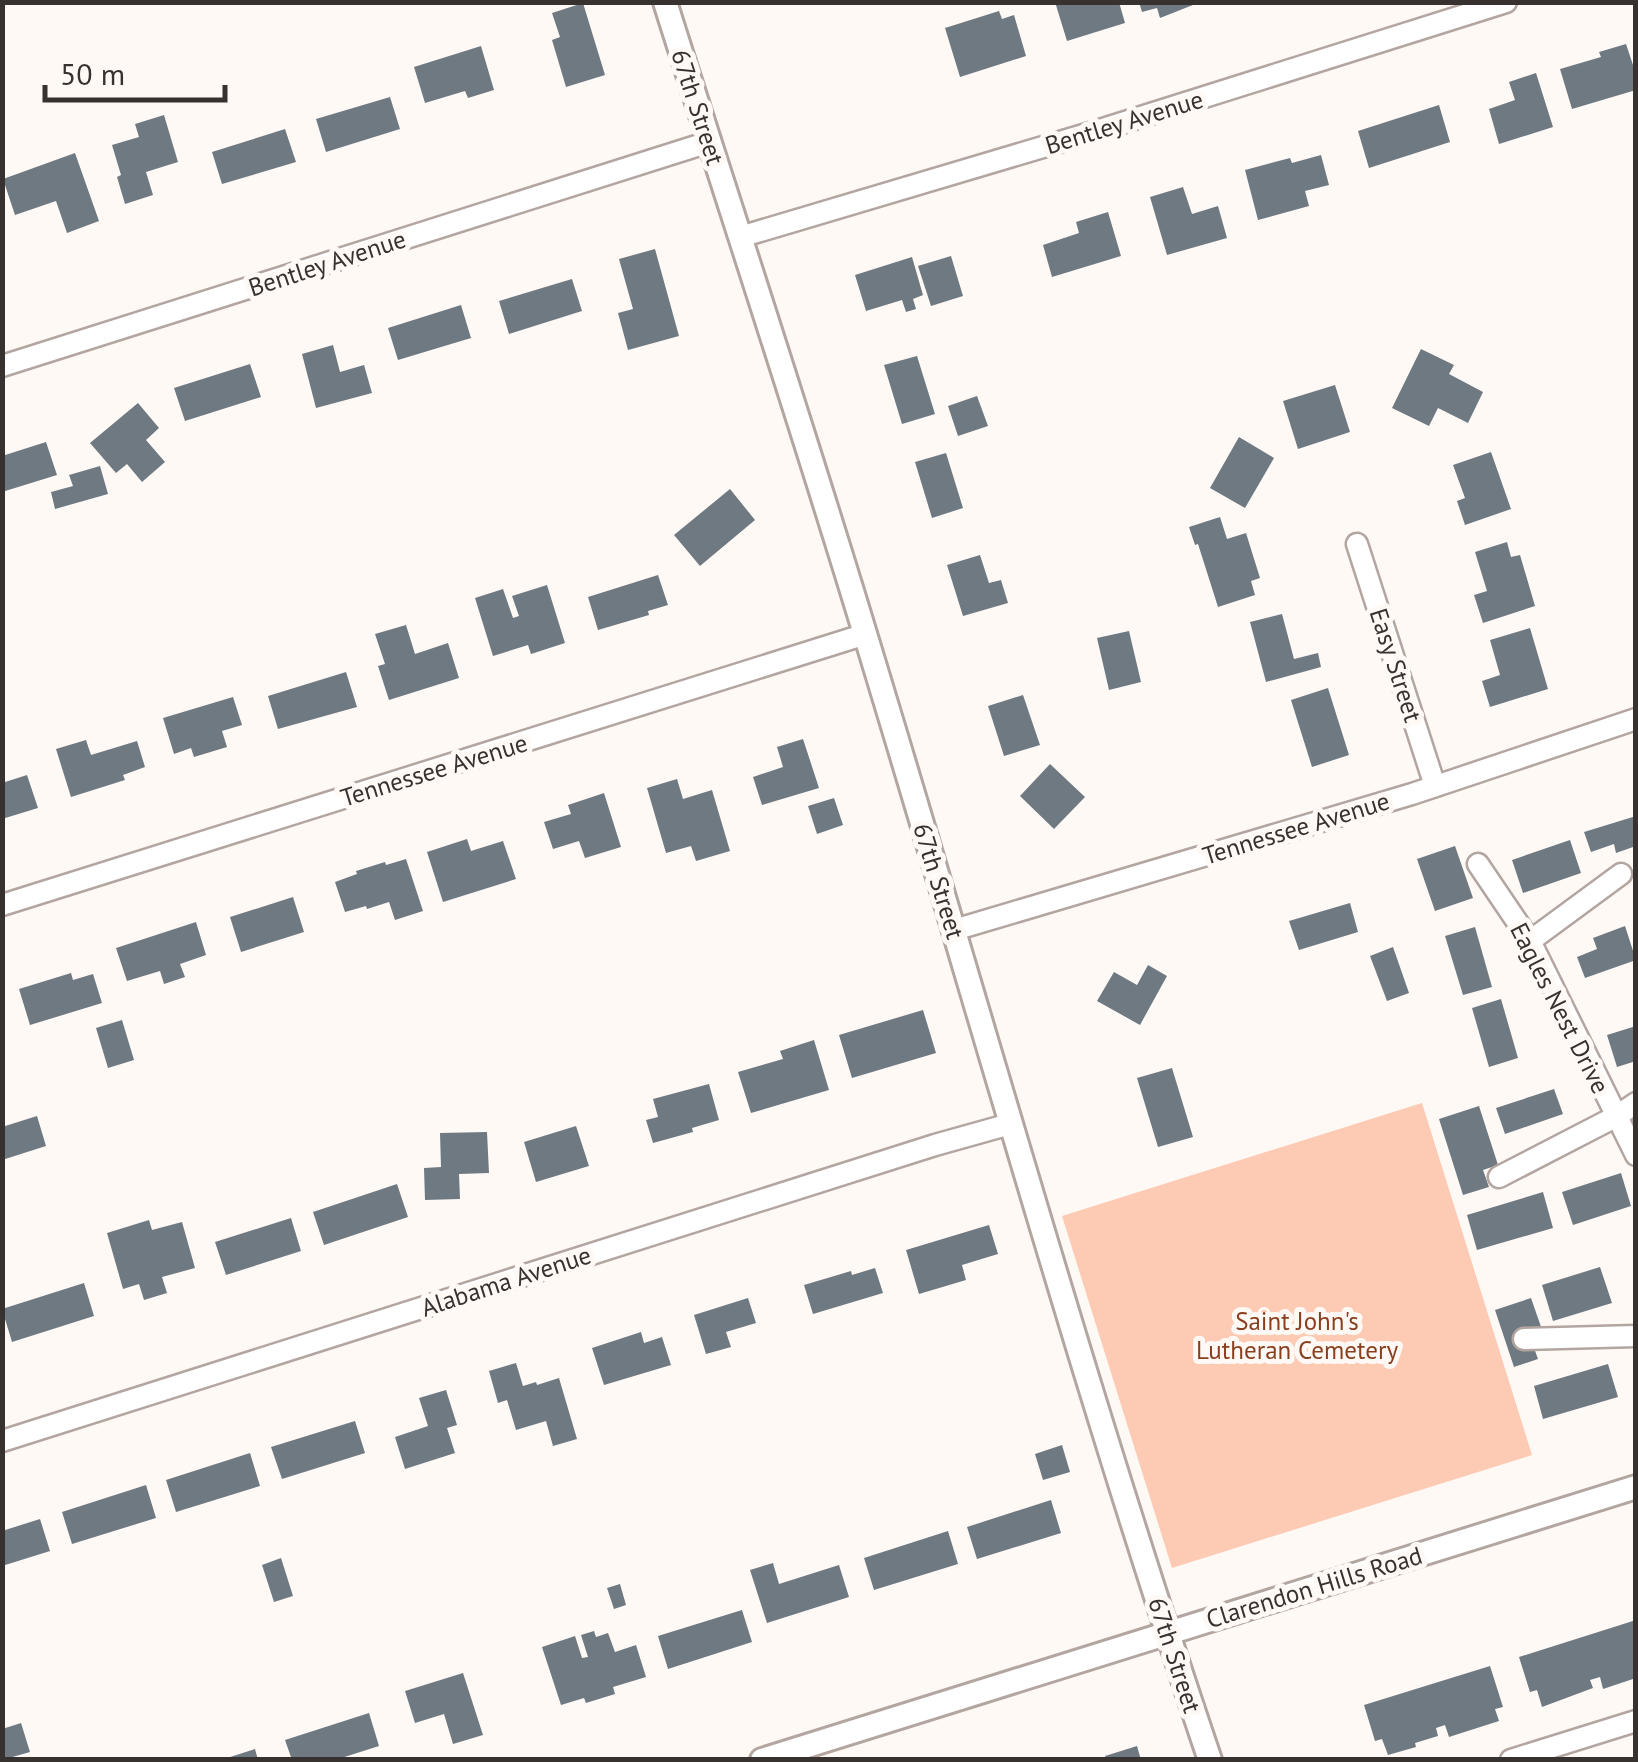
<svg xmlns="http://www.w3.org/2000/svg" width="1638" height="1762" font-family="'PT Sans',sans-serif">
	<rect width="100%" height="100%" fill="#fff9f6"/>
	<path fill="#fdcab4" d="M1422 1103 1532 1455 1172 1568 1062 1216Z"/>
	<g fill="#6e7981">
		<path d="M1055 2H1119L1125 23 1067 41Z"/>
		<path d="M1139 2H1198V3L1160 18 1157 8 1142 12Z"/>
		<path d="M583 3 605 75 566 87 552 40 560 37 552 13Z"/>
		<path d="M999 11 1002 19 1014 15 1026 56 960 77 945 28Z"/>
		<path d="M1626 44 1636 74V90L1572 109 1560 69 1601 57 1599 52Z"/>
		<path d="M481 46 494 90 468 98 465 91 425 103 414 67Z"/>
		<path d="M1536 73 1553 127 1499 144 1489 109 1515 100 1509 82Z"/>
		<path d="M390 97 400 129 326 152 316 119Z"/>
		<path d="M1439 105 1450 142 1369 168 1358 131Z"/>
		<path d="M164 115 178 162 146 172 153 195 125 204 117 177 121 175 112 145 139 137 135 124Z"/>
		<path d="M285 129 296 162 222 184 212 152Z"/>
		<path d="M75 153 99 221 67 233 56 201 15 215 3 179Z"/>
		<path d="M1321 155 1329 185 1305 191 1309 206 1258 220 1245 170 1290 158 1292 163Z"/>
		<path d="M1183 187 1192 214 1218 206 1227 238 1167 255 1150 197Z"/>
		<path d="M1108 212 1121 256 1052 277 1043 245 1079 233 1076 222Z"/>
		<path d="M655 249 679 336 628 350 618 313 633 309 619 259Z"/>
		<path d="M951 256 963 296 931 306 918 266Z"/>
		<path d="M912 257 923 295 913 299 916 309 906 312 902 300 866 311 855 275Z"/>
		<path d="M572 279 582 311 509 334 499 301Z"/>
		<path d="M461 305 471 338 398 360 388 328Z"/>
		<path d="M333 345 340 372 364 365 372 393 316 408 302 354Z"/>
		<path d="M1421 349 1454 365 1449 374 1483 392 1468 423 1438 408 1429 426 1392 408Z"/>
		<path d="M917 356 935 414 902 424 884 365Z"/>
		<path d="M250 364 261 397 185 421 174 388Z"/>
		<path d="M1335 385 1350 432 1298 449 1283 401Z"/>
		<path d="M977 396 988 426 958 436 948 406Z"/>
		<path d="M138 403 159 428 146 440 165 462 142 482 127 464 116 473 90 443Z"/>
		<path d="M1239 437 1274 458 1245 508 1210 488Z"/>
		<path d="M46 442 57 475 2 492V456Z"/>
		<path d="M1491 452 1511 509 1465 525 1457 501 1465 498 1453 465Z"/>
		<path d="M946 453 963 508 932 518 915 462Z"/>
		<path d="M100 466 108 494 55 509 51 492 73 486 69 475Z"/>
		<path d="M730 489 755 520 700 566 674 535Z"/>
		<path d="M1220 517 1227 539 1246 533 1260 578 1251 581 1255 595 1218 607 1198 544 1195 545 1189 527Z"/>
		<path d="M1507 542 1511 557 1520 555 1535 606 1483 623 1474 595 1487 591 1475 552Z"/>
		<path d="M980 555 989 583 1001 580 1008 603 963 616 947 565Z"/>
		<path d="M658 575 668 605 648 611 649 615 598 630 588 597Z"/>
		<path d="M547 585 565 643 531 654 528 645 493 656 475 598 503 589 513 618 519 616 512 596Z"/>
		<path d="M1282 614 1294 659 1318 653 1321 667 1266 682 1250 622Z"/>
		<path d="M406 625 415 654 448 643 459 678 389 700 378 666 385 664 375 634Z"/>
		<path d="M1530 628 1548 689 1490 707 1482 681 1500 675 1490 640Z"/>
		<path d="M1129 631 1141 682 1109 690 1097 638Z"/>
		<path d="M346 672 357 707 278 729 268 696Z"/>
		<path d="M1328 688 1349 755 1312 767 1291 700Z"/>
		<path d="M1023 695 1040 745 1004 756 988 706Z"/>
		<path d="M233 697 242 725 222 731 227 747 194 757 191 748 174 754 163 718Z"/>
		<path d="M803 739 819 788 762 805 753 777 783 767 777 747Z"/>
		<path d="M86 740 91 755 137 741 145 767 123 775 125 780 71 797 56 749Z"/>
		<path d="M1050 764 1085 797 1054 829 1020 796Z"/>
		<path d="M27 775 38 808 2 819V783Z"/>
		<path d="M677 779 683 799 712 790 730 851 696 861 691 846 666 853 647 788Z"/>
		<path d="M604 793 621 847 585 858 579 841 553 849 544 822 571 814 568 805Z"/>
		<path d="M834 798 843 825 817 834 808 806Z"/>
		<path d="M1636 816V846L1616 853 1614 844 1591 852 1584 832Z"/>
		<path d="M467 839 471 851 503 841 516 879 443 902 427 852Z"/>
		<path d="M1570 840 1581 873 1523 893 1512 860Z"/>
		<path d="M1455 846 1473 898 1435 911 1417 859Z"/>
		<path d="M406 859 423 911 395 920 389 902 367 909 366 906 345 912 335 882 357 874 356 871 385 862 386 865Z"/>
		<path d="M293 897 304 932 241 952 230 917Z"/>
		<path d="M1350 903 1358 932 1299 950 1289 921Z"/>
		<path d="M196 922 206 955 180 964 185 977 164 984 160 971 127 981 116 948Z"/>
		<path d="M1625 926 1636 960 1585 978 1577 957 1597 949 1593 938Z"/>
		<path d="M1475 927 1492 987 1463 995 1445 936Z"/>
		<path d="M1393 947 1409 993 1387 1001 1370 956Z"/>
		<path d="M1148 965 1167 976 1140 1025 1097 1001 1114 972 1137 985Z"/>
		<path d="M71 973 73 980 93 974 102 1003 30 1025 19 989Z"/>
		<path d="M1501 999 1518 1058 1489 1067 1472 1008Z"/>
		<path d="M923 1010 936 1053 852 1078 839 1035Z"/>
		<path d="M122 1020 134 1060 108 1068 96 1028Z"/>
		<path d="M1636 1026V1061L1617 1067 1607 1035Z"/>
		<path d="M814 1040 829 1090 751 1113 738 1072 783 1059 780 1051Z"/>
		<path d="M1172 1068 1193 1137 1158 1147 1137 1078Z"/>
		<path d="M709 1084 719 1120 692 1128 693 1132 653 1143 646 1120 658 1117 653 1099Z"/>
		<path d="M1554 1089 1563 1114 1505 1134 1496 1108Z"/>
		<path d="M1479 1106 1498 1165 1483 1170 1489 1187 1463 1195 1439 1119Z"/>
		<path d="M37 1116 46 1146 2 1160V1127Z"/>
		<path d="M576 1126 589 1166 536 1182 524 1142Z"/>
		<path d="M487 1132 489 1173 459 1174 460 1199 425 1200 424 1168 441 1167 440 1133Z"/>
		<path d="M1621 1173 1631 1206 1573 1225 1562 1192Z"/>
		<path d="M397 1184 408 1217 324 1245 313 1212Z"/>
		<path d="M1543 1192 1553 1228 1477 1250 1467 1215Z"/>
		<path d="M291 1218 301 1251 226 1275 215 1242Z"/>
		<path d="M149 1220 152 1230 182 1222 195 1268 162 1277 167 1293 144 1300 139 1284 123 1289 107 1233Z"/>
		<path d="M989 1225 998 1254 962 1265 966 1280 919 1294 906 1250Z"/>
		<path d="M1600 1267 1612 1303 1553 1321 1542 1285Z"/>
		<path d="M875 1268 883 1293 813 1314 804 1285 851 1271 852 1275Z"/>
		<path d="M84 1283 94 1316 12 1342 2 1309Z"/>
		<path d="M748 1298 756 1323 726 1332 731 1347 706 1354 694 1315Z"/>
		<path d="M1531 1298 1547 1344 1534 1348 1538 1359 1514 1367 1495 1310Z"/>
		<path d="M641 1332 644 1343 662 1337 671 1365 604 1385 592 1348Z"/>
		<path d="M516 1363 523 1386 536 1382 537 1385 559 1378 577 1439 553 1446 546 1421 516 1430 507 1400 498 1403 489 1371Z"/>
		<path d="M1608 1364 1618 1397 1543 1419 1534 1386Z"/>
		<path d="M446 1390 457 1425 447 1428 455 1453 405 1469 395 1437 428 1426 419 1398Z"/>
		<path d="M355 1421 365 1453 282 1479 271 1447Z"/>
		<path d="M1062 1445 1070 1472 1043 1480 1035 1454Z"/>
		<path d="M250 1453 260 1486 176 1512 166 1480Z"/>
		<path d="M146 1485 156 1518 72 1544 62 1512Z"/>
		<path d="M1051 1500 1061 1533 977 1559 967 1527Z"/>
		<path d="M40 1519 50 1551 2 1566V1531Z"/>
		<path d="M948 1531 958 1564 874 1590 864 1558Z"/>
		<path d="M281 1558 293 1596 274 1602 262 1565Z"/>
		<path d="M773 1563 779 1584 839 1565 849 1597 767 1623 750 1570Z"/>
		<path d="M620 1584 626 1605 614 1609 607 1588Z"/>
		<path d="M742 1610 752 1642 668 1669 658 1636Z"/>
		<path d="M1636 1620V1678L1603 1689 1600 1677 1590 1680 1593 1688 1542 1707 1537 1690 1530 1692 1519 1657Z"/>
		<path d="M594 1631 596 1637 608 1633 615 1652 636 1645 646 1677 613 1687 615 1694 586 1703 584 1698 561 1705 542 1647 575 1636 582 1658 588 1657 581 1635Z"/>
		<path d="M1490 1666 1503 1707 1495 1709 1499 1721 1449 1737 1445 1725 1436 1728 1438 1736 1415 1743 1416 1747 1388 1755 1382 1739 1375 1741 1364 1705Z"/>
		<path d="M463 1673 483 1735 453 1744 444 1714 415 1723 405 1691Z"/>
		<path d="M369 1713 379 1746 335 1760H292L285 1740Z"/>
		<path d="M21 1723 30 1752 2 1760V1729Z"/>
		<path d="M1137 1746 1141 1760H1106L1105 1756Z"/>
		<path d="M255 1749 258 1760H225L224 1759Z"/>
	</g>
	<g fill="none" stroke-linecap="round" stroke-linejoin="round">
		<g stroke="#b3a5a0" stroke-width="25">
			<g id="minor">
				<path d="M740 237 1090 133 1506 2"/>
				<path d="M2 366 709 142"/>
				<path d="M1357 544 1435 786"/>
				<path d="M1478 864 1530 941 1636 1155"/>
				<path d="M2 905 866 634"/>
				<path d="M954 930 1412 794 1636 719"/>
				<path d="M1530 941 1621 874"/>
				<path d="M1499 1177 1617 1116 1636 1103"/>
				<path d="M1524 1339 1636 1336"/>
				<path d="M2 1441 935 1145 1010 1124"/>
				<path d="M1511 1760 1636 1721"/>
			</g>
		</g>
		<g stroke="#b3a5a0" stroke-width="28">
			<g id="tertiary">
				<path d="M665 2C732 214 802 425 866 637 980 1011 1084 1389 1210 1760"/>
				<path d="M762 1760 1636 1487"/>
			</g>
		</g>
		<use href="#minor" stroke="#fff" stroke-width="20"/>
		<use href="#tertiary" stroke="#fff" stroke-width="22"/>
	</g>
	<g text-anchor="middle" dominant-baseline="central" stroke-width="10" stroke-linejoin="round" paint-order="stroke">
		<g font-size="25" fill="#37312f" stroke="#fff9f6">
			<text transform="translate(698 107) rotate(72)">67th Street</text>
			<text transform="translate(1124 122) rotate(-17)">Bentley Avenue</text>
			<text transform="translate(327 263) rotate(-18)">Bentley Avenue</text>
			<text transform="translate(1396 665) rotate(72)">Easy Street</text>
			<text transform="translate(434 770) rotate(-17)">Tennessee Avenue</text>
			<text transform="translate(1296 828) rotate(-17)">Tennessee Avenue</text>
			<text transform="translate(939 881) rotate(73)">67th Street</text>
			<text transform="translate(1560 1008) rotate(63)">Eagles Nest Drive</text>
			<text transform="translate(506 1281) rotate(-18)">Alabama Avenue</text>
			<text transform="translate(1314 1587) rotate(-17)">Clarendon Hills Road</text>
			<text transform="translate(1175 1655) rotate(72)">67th Street</text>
		</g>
		<g font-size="25" fill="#893f1d" stroke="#fff9f6">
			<text x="1297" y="1321">Saint John's<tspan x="1297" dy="29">Lutheran Cemetery</tspan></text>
		</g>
	</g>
	<rect width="1638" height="1762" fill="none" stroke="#37312f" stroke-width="10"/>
	<path d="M45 85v15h180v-15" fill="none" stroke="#37312f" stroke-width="5"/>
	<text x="60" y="85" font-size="30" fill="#37312f" stroke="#fff9f6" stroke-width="8" paint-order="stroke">50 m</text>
</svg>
